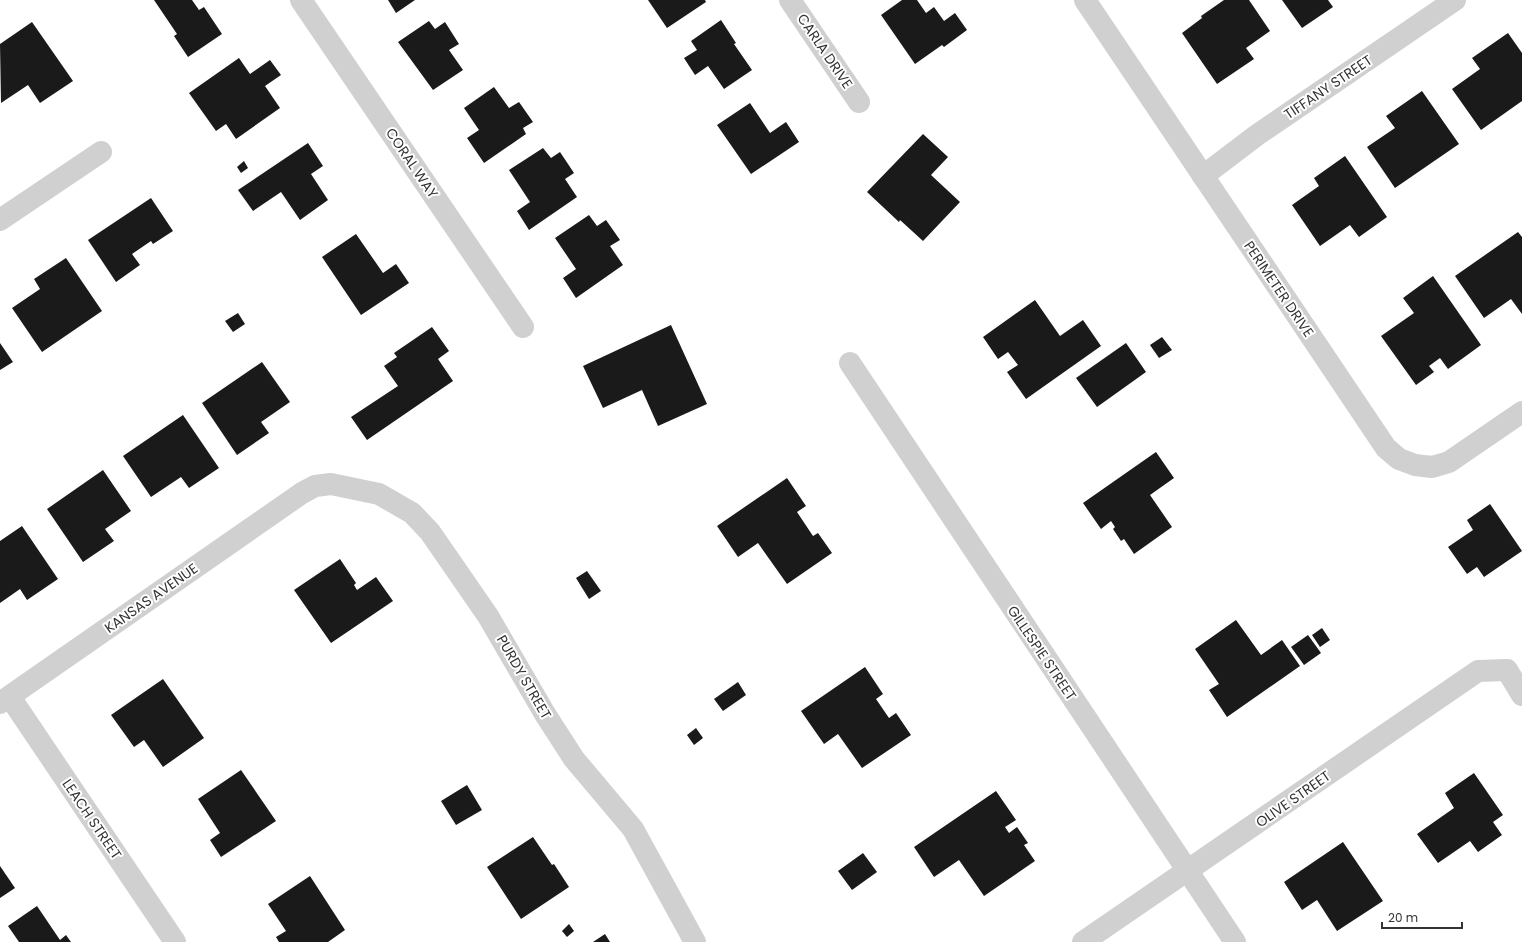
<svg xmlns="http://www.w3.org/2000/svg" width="1522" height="942" font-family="Poppins,sans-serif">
	<rect width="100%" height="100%" fill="#fff"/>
	<g fill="#1a1a1a">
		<path d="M154 0H192L199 10 204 7 222 34 188 57 174 36 177 34Z"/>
		<path d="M388 0H415L396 13Z"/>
		<path d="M648 0H705L706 2 667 28Z"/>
		<path d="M902 0H917L926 13 934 7 944 21 955 13 967 30 944 47 942 45 915 64 881 15Z"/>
		<path d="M1224 0H1249L1270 31 1246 48 1254 59 1217 84 1182 33 1202 18 1201 16Z"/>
		<path d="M1282 0H1328L1333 7 1302 28Z"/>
		<path d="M721 20 736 43 734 44 752 70 724 89 708 66 695 75 684 58 697 50 691 41Z"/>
		<path d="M429 21 435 29 445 22 459 44 449 50 463 70 433 90 398 42Z"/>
		<path d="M32 22 73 81 40 103 28 85 1 103 0 44Z"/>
		<path d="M1508 33 1522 53V101L1481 130 1452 89 1480 69 1472 58Z"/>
		<path d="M239 58 250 74 270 60 281 75 265 86 280 108 236 139 226 124 216 131 189 93Z"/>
		<path d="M494 87 509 108 519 102 533 122 523 128 526 134 484 163 467 138 479 130 464 108Z"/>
		<path d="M1422 91 1459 144 1395 188 1367 147 1395 128 1386 116Z"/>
		<path d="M750 103 770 133 786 122 799 142 751 174 717 125Z"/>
		<path d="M923 134 948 157 931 175 960 202 923 241 900 220 899 222 867 192Z"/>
		<path d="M308 143 323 166 311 174 328 200 300 220 281 192 253 211 238 190Z"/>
		<path d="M543 148 551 158 560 152 574 173 565 179 577 197 529 230 517 211 530 202 509 170Z"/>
		<path d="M1345 156 1387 217 1359 237 1350 225 1320 246 1292 205 1319 186 1314 178Z"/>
		<path d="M244 161 248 168 241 173 237 167Z"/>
		<path d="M151 198 173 231 153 244 151 241 132 254 140 265 116 282 88 240Z"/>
		<path d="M589 215 597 226 606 220 620 240 610 246 623 265 576 298 563 278 576 269 555 238Z"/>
		<path d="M1518 232 1522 237V314L1511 299 1484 318 1455 276Z"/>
		<path d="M356 234 383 273 396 264 409 283 361 315 322 257Z"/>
		<path d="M66 258 102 311 42 352 12 308 40 289 34 279Z"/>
		<path d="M1433 276 1481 345 1448 369 1440 358 1429 366 1434 372 1416 385 1381 336 1414 313 1403 298Z"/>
		<path d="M1035 300 1060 336 1083 320 1101 346 1026 399 1007 372 1018 365 1008 352 998 359 983 337Z"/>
		<path d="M238 313 245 324 233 332 225 321Z"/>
		<path d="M671 325 707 404 658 426 642 390 603 408 583 366Z"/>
		<path d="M432 327 449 351 438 359 453 381 367 440 351 417 398 386 384 366 397 357 394 353Z"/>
		<path d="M1162 337 1172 350 1159 358 1150 345Z"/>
		<path d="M0 343 13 362 0 370Z"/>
		<path d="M1126 343 1146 372 1097 407 1076 378Z"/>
		<path d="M262 362 290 402 261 422 269 433 237 455 202 403Z"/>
		<path d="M183 415 219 468 189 488 181 477 151 497 123 456Z"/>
		<path d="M1156 452 1174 478 1150 495 1172 527 1134 554 1124 539 1121 541 1113 529 1115 527 1111 521 1101 529 1083 503Z"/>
		<path d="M103 470 131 511 105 529 114 541 83 562 47 509Z"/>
		<path d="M787 478 806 506 797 512 813 536 818 533 832 553 787 584 758 543 738 557 717 526Z"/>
		<path d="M1490 504 1522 551 1484 577 1477 567 1467 574 1448 547 1473 530 1467 520Z"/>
		<path d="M22 526 58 579 27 600 20 589 0 603V541Z"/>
		<path d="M340 559 356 583 354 585 357 590 376 577 393 601 331 643 294 590Z"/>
		<path d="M587 571 601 591 589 599 576 578Z"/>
		<path d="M1236 620 1261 655 1282 640 1300 666 1227 717 1209 690 1219 684 1195 649Z"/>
		<path d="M1322 628 1330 640 1320 647 1312 635Z"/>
		<path d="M1308 635 1321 653 1304 665 1291 647Z"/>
		<path d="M865 667 883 694 876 699 889 718 896 713 911 735 862 768 838 734 824 744 801 711Z"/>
		<path d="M163 679 204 738 163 767 144 740 134 747 111 715Z"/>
		<path d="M738 682 746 695 723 711 714 699Z"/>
		<path d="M696 728 703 738 694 745 687 735Z"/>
		<path d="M241 770 276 821 221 857 210 840 220 833 198 799Z"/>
		<path d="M1474 773 1503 815 1493 822 1502 835 1478 852 1470 841 1438 863 1417 834 1454 808 1445 793Z"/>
		<path d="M467 785 482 810 456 825 441 801Z"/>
		<path d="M996 791 1016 820 1005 827 1009 833 1017 827 1028 843 1024 845 1035 861 984 896 959 860 934 877 914 847Z"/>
		<path d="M533 837 552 865 554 864 569 887 521 919 487 867Z"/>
		<path d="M1343 842 1383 901 1337 931 1317 900 1302 910 1284 882Z"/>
		<path d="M863 853 877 872 852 890 838 871Z"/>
		<path d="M0 866 15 888 0 898Z"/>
		<path d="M310 876 345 930 328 942H279L276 937 286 931 268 904Z"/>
		<path d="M37 906 60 940 66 935 71 942H19L8 926Z"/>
		<path d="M569 924 574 931 567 937 562 931Z"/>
		<path d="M605 934 610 942H593Z"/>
	</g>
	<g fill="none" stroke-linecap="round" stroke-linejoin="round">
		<g stroke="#d0d0d0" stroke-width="22">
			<path d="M301 0 523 327"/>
			<path d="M790 0 859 102"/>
			<path d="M1085 0 1386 448 1399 459 1415 465 1432 467 1449 462 1522 412"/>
			<path d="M1203 176 1257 135 1455 0"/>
			<path d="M0 220 101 152"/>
			<path d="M850 363 1235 942"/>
			<path d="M10 697 175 942"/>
			<path d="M0 703 302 493 315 486 331 484 379 494 412 513 430 532 488 616 545 714 574 759 633 829 695 942"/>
			<path d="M1083 942 1478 671 1507 670 1522 695"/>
		</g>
	</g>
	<g text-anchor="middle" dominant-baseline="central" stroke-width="4" stroke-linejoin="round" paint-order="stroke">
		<g font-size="14" fill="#333" stroke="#fff">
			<text transform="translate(825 51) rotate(56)">CARLA DRIVE</text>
			<text transform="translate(1328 87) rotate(-34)">TIFFANY STREET</text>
			<text transform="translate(412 163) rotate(56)">CORAL WAY</text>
			<text transform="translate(1279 289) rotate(56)">PERIMETER DRIVE</text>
			<text transform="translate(151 598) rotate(-35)">KANSAS AVENUE</text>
			<text transform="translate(1042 653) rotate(56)">GILLESPIE STREET</text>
			<text transform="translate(524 677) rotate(60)">PURDY STREET</text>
			<text transform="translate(1293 799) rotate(-35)">OLIVE STREET</text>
			<text transform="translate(92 819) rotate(56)">LEACH STREET</text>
		</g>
	</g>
	<path d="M1382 922v6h80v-6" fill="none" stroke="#333333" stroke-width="2"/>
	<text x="1388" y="922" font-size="12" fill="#333333" stroke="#ffffff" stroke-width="3" paint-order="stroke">20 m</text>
</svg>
